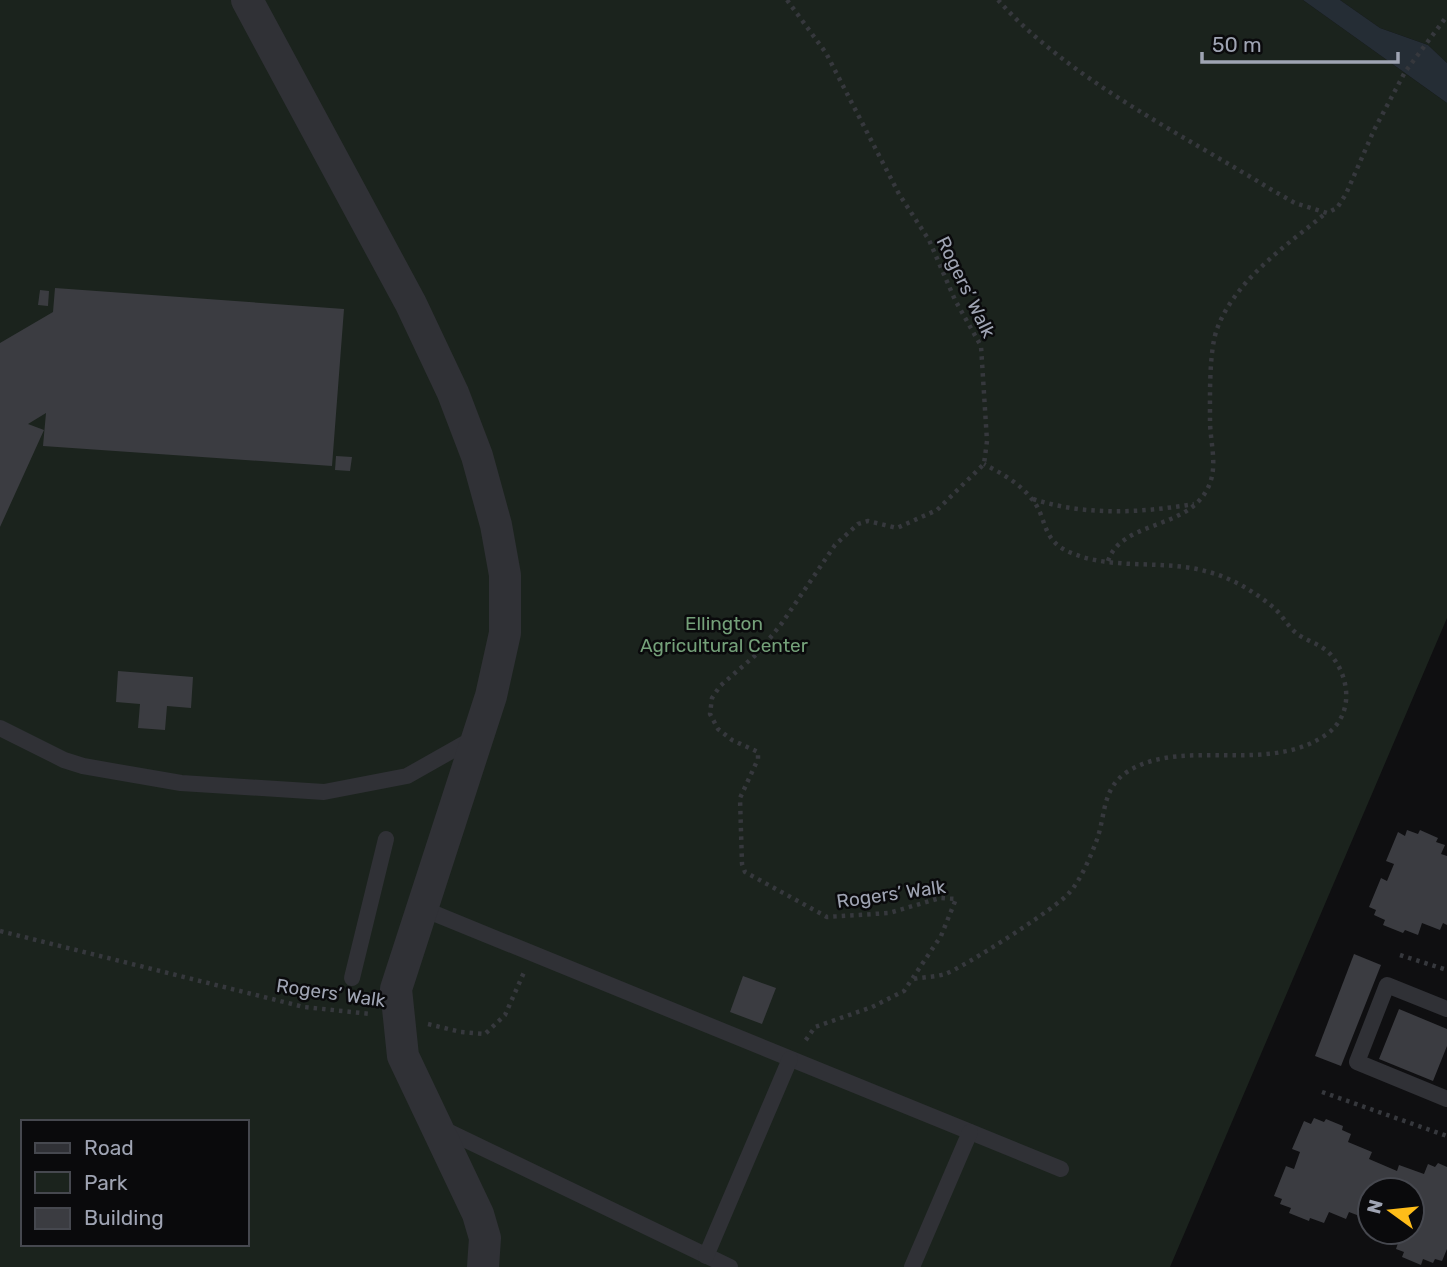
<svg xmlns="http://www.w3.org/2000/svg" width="1447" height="1267" font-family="Rubik,sans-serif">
	<rect width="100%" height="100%" fill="#0f0f11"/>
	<g fill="#1b231d" fill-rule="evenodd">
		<path d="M0 0H1303L1447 103V618L1170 1267H0ZM23 1122H247V1244H23Z"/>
		<path d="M1340 0H1447V63L1428 45 1380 28Z"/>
	</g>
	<path fill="#252d35" d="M1303 0H1340L1380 28 1428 45 1447 63V103Z"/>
	<g fill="#3b3c41">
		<path d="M55 288 344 309 332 466 43 446 46 413 28 424 44 430 0 527V343L53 312Z"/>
		<path d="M40 290 49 291 48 306 38 305Z"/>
		<path d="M336 456 352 457 350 471 335 470Z"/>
		<path d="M118 671 193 677 191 708 167 706 165 730 138 728 140 704 116 702Z"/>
		<path d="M1407 830 1418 834 1420 830 1438 838 1436 842 1445 845 1441 854 1447 856V925L1443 923 1440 930 1422 923 1418 935 1405 930 1403 933 1383 925 1385 920 1374 915 1376 910 1369 907 1381 878 1387 881 1394 864 1386 861 1398 832 1405 836Z"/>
		<path d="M1354 954 1381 965 1341 1066 1315 1056Z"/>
		<path d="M743 976 776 988 762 1024 730 1012Z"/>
		<path d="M1399 1009 1447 1029V1046L1433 1081 1379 1059Z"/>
		<path d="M1314 1118 1324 1122 1326 1119 1343 1126 1342 1130 1351 1134 1348 1142 1372 1152 1369 1159 1397 1171 1399 1165 1424 1174 1428 1164 1435 1167 1438 1163 1447 1167V1249L1442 1261 1435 1259 1433 1263 1423 1259 1421 1265 1402 1257 1404 1252 1396 1249 1399 1240 1380 1232H1412V1190H1370V1220L1349 1212 1346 1219 1329 1212 1324 1223 1310 1218 1309 1221 1289 1213 1291 1208 1280 1204 1282 1199 1274 1196 1286 1166 1294 1169 1300 1152 1292 1149 1304 1121 1311 1124Z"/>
	</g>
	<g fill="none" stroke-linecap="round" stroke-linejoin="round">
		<g stroke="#36383d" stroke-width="4.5" stroke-dasharray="3.5 5" stroke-linecap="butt">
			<path d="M787 0 826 53 899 194 929 240 955 300 981 346 987 441 984 464 937 510 897 528 868 521 858 524 835 545 782 623 758 653 720 686 712 698 710 714 718 729 732 740 758 752V759L740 798 742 864 745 872 827 917 889 913 940 898 956 899 941 936 904 991 872 1007 815 1027 803 1044"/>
			<path d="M998 0C1067 78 1183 135 1272 190L1295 203 1327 213 1337 208 1346 194 1374 130 1405 72 1447 16"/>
			<path d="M1033 499C1085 516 1140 513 1194 504"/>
			<path d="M1108 561C1121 522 1183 529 1205 493 1220 470 1210 445 1210 420 1210 395 1209 351 1217 329 1235 280 1287 245 1326 213"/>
			<path d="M0 931 304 1007 371 1014"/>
			<path d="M1400 955 1447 970"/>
			<path d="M914 979C924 977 935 977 945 974 961 969 1058 907 1069 893 1080 881 1090 858 1096 842 1106 817 1101 789 1127 772 1182 736 1268 776 1327 734 1354 714 1350 678 1331 655 1322 644 1305 641 1295 632 1287 625 1282 615 1274 608 1254 591 1230 577 1205 571 1161 559 1112 571 1069 552 1040 539 1048 517 1031 498 1019 483 1001 473 984 464"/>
			<path d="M428 1024 461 1032 485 1034 505 1015 525 970"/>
			<path d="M1322 1092 1447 1136"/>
		</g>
		<g stroke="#303136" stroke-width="16">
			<path d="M0 728 64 760 83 766 181 783 324 792 407 776 476 737"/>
			<path d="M421 908 1061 1169"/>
			<path d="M352 978 386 839"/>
			<path d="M1447 1009 1387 985 1357 1062 1447 1099"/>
			<path d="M441 1128 730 1267"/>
			<path d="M706 1256 790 1059"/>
			<path d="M912 1267 970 1132"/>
		</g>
		<path stroke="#303136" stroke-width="32" d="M247 0 411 304 453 393 477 456 496 525 505 575V633L491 696 396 989 403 1056 478 1214 485 1238 483 1267"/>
	</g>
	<g text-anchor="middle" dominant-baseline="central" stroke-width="5" stroke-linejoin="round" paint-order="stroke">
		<g font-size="19" fill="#9fa4b3" stroke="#0a0a0c">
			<text transform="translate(966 287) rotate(64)">Rogers’ Walk</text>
			<text transform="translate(891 894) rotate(-8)">Rogers’ Walk</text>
			<text transform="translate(331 993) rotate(8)">Rogers’ Walk</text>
		</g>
		<g font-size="19" fill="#74a079" stroke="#0a0a0c">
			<text x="724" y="623">Ellington<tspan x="724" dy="22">Agricultural Center</tspan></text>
		</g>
	</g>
	<rect x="21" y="1120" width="228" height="126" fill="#0a0a0c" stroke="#46484f" stroke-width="2"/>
	<rect x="35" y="1143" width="35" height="10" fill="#303136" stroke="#46484f" stroke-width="2"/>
	<text x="84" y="1155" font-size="21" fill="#9fa4b3">Road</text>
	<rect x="35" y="1172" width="35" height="21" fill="#1b231d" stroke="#46484f" stroke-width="2"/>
	<text x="84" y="1190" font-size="21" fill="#9fa4b3">Park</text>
	<rect x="35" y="1208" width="35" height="21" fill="#3b3c41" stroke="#46484f" stroke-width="2"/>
	<text x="84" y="1225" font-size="21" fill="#9fa4b3">Building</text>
	<g transform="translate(1391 1211) rotate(285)"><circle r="33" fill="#0a0a0c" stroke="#46484f" stroke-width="2"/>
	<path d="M0-5L12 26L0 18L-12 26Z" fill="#ffbd19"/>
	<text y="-10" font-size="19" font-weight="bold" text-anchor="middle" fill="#9fa4b3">N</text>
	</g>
	<path d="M1202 52v10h196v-10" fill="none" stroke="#9fa4b3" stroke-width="3.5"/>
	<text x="1212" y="52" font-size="21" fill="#9fa4b3" stroke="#0a0a0c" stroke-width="5" paint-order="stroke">50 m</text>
</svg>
